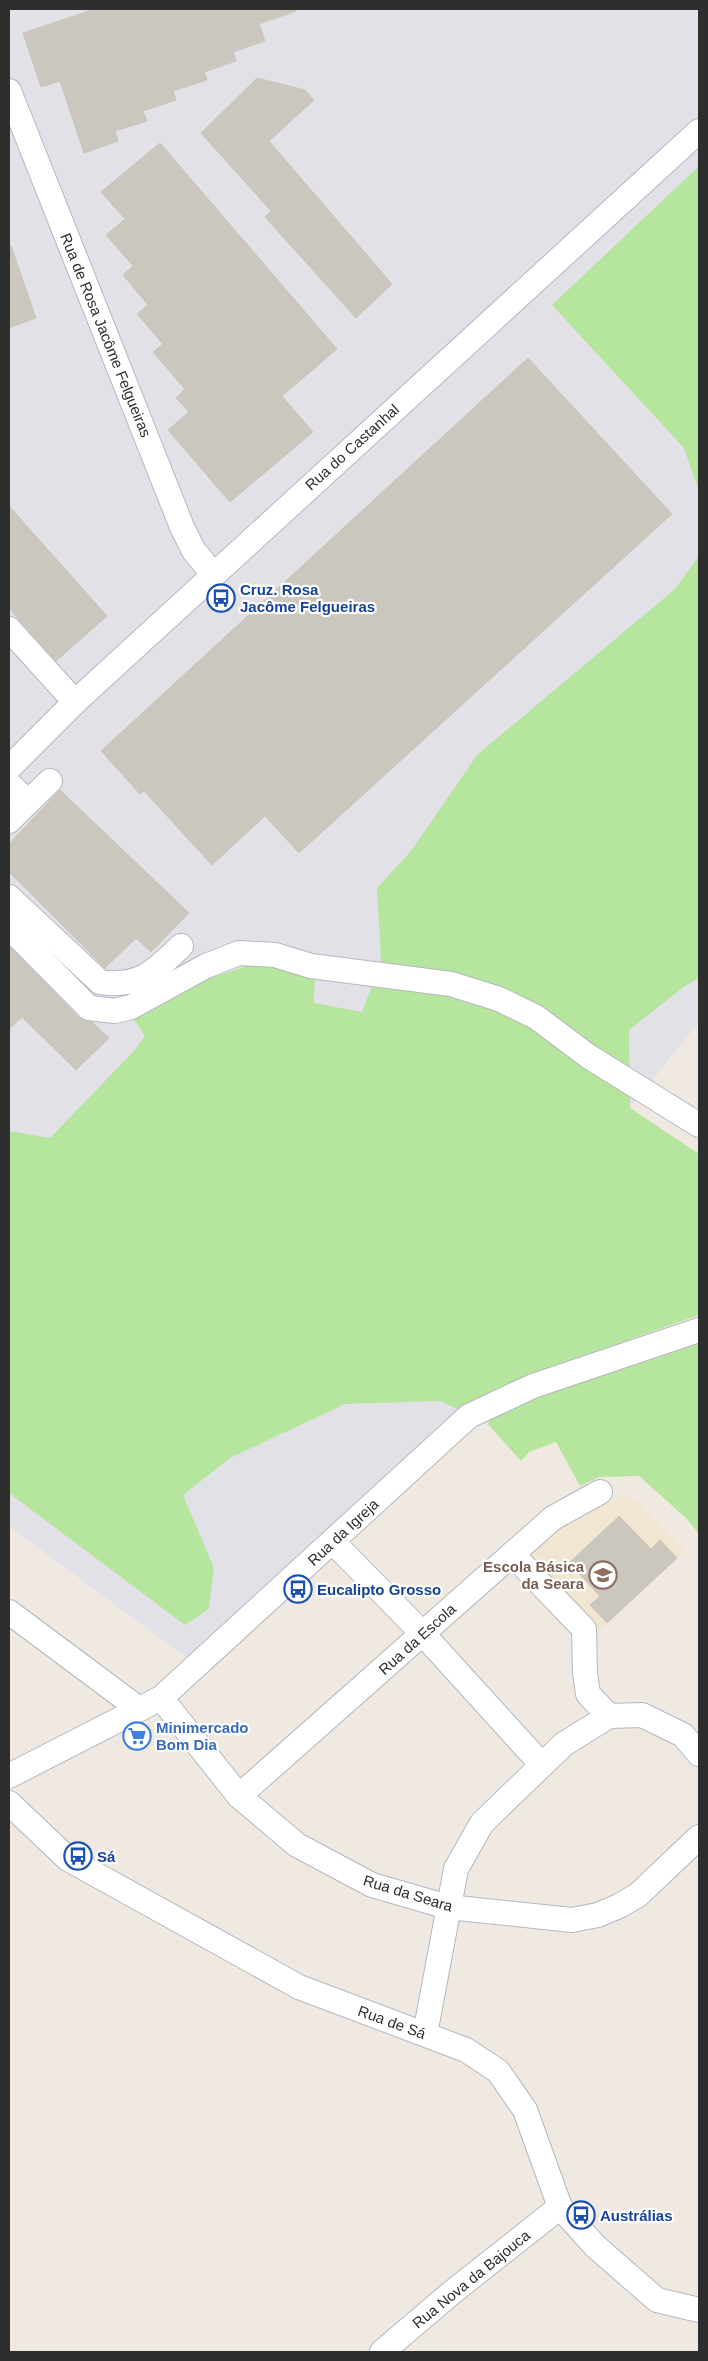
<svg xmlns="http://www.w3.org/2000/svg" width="708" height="2361" font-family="Arial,sans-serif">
	<rect width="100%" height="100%" fill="#efe9e1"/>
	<path fill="#e3e1e8" d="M9 9H699V1022L630 1108 699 1154V1315L545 1369 446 1419 187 1658 9 1526Z"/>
	<path fill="#f0e6d1" d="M621 1496H627L638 1502 685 1551 600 1631 529 1555 565 1521 574 1522 578 1515Z"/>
	<g fill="#b6e59e">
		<path d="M699 166V491L684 448 552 305Z"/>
		<path d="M699 556V978L685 986 629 1030 630 1108 699 1154V1315L545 1369 462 1411 440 1401 345 1404 230 1458 183 1495 214 1568 209 1609 185 1625 9 1493V1131L50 1138 132 1053 145 1036 132 1017 179 989 258 962 315 976 314 1003 362 1012 381 962 377 888 411 851 477 755 675 589Z"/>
		<path d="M699 1340V1534L687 1519 639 1476 599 1477 580 1486 556 1442 529 1452 521 1461 488 1424 492 1412Z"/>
	</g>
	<g fill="#cbc7bf" stroke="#cbc5ba">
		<path d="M95 9H296V11L259 24 265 41 233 52 236 61 204 72 207 80 173 91 176 100 143 111 147 121 115 131 118 141 84 153 60 81 41 87 23 33Z"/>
		<path d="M257 78 305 90 314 100 269 141 392 284 356 318 265 217 271 211 201 133Z"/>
		<path d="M160 143 337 349 282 396 313 432 230 502 168 430 189 412 176 398 185 389 153 352 163 344 137 314 148 305 123 275 133 266 106 235 125 219 101 192Z"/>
		<path d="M9 246H11L36 318 9 328Z"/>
		<path d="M528 358 672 514 299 853 265 816 212 865 144 791 140 794 101 751Z"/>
		<path d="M9 506 107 616 56 661 9 608Z"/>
		<path d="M60 790 189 913 151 952 136 938 105 968 9 872V844Z"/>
		<path d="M9 946 79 1018 92 1022 109 1038 76 1070 22 1017 9 1029Z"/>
		<path d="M619 1516 651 1549 660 1540 677 1558 607 1623 590 1605 600 1596 569 1563Z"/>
	</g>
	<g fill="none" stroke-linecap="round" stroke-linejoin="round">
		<g stroke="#b4b7c1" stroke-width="26">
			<g id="minor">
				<path d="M9 91 182 527 194 551 213 574"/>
				<path d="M9 629 75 702"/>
				<path d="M9 768 75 702 699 131"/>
				<path d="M9 784 28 802 9 821"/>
				<path d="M28 802 50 781"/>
				<path d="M9 897 100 982C140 988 155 971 181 946"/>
				<path d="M9 927 89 1008 115 1011 131 1007 206 966 239 953 275 955 311 966 451 984 499 999 536 1017 588 1056 699 1125"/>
				<path d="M333 1542 423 1634 542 1765"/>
				<path d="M512 1554 584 1629 585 1673 588 1694 609 1716 642 1715 683 1735 699 1754"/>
				<path d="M9 1612 139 1709"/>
				<path d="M161 1698 239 1796 297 1845 372 1885 448 1907 572 1920 598 1915 619 1906 638 1895 699 1837"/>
				<path d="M9 1776 161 1698 469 1416 533 1386 699 1330"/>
				<path d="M239 1796 553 1518 600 1492"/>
				<path d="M9 1803 68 1859 299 1987 466 2050 498 2071 525 2110 560 2207 595 2246 657 2300 699 2310"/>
				<path d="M425 2034 456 1869 482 1823 564 1744 609 1716"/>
				<path d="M382 2352 450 2294 560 2207"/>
			</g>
		</g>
		<use href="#minor" stroke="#fff" stroke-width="24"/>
	</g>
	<defs>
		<g id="bus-ring" transform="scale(1.4375)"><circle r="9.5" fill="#fff" stroke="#1a4fb4" stroke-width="1.5"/><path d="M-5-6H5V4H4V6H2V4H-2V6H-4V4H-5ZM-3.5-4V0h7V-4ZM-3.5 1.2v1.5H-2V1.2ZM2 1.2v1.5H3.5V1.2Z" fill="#1a4fb4"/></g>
		<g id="school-ring" transform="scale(1.4375)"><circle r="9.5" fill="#fff" stroke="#8d6e63" stroke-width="1.5"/><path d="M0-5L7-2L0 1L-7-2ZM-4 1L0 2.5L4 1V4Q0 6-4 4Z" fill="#8d6e63"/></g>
		<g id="supermarket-ring" transform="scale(1.4375)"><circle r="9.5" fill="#fff" stroke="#3f7fe0" stroke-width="1.5"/><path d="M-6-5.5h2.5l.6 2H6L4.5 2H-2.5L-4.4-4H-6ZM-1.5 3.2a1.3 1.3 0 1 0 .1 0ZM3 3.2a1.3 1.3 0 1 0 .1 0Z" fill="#3f7fe0"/></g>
	</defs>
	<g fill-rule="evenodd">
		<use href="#bus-ring" x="221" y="598"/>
		<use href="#school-ring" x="603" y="1575"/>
		<use href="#bus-ring" x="298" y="1589"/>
		<use href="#supermarket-ring" x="137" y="1736"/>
		<use href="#bus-ring" x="78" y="1856"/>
		<use href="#bus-ring" x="581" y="2215"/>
	</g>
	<g text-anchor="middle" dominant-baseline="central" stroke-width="4.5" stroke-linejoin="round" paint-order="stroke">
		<g font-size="15" fill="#2e2e2e" stroke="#fff">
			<text transform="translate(106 335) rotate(68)">Rua de Rosa Jacôme Felgueiras</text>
			<text transform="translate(352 447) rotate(-42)">Rua do Castanhal</text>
			<text transform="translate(343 1532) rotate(-43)">Rua da Igreja</text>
			<text transform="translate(417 1639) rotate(-42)">Rua da Escola</text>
			<text transform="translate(408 1893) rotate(17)">Rua da Seara</text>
			<text transform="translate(392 2022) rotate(20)">Rua de Sá</text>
			<text transform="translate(471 2279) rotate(-39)">Rua Nova da Bajouca</text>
		</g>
		<g font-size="15" font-weight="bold" fill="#164399" stroke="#fff" text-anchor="start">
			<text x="240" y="589">Cruz. Rosa<tspan x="240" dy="17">Jacôme Felgueiras</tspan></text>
			<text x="317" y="1589">Eucalipto Grosso</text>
			<text x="97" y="1856">Sá</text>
			<text x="600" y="2215">Austrálias</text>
		</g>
		<g font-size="15" font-weight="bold" fill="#785e54" stroke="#fff" text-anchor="end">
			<text x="584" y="1566">Escola Básica<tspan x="584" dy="17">da Seara</tspan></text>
		</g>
		<g font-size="15" font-weight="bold" fill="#366cbe" stroke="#fff" text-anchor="start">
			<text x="156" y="1727">Minimercado<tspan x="156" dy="17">Bom Dia</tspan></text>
		</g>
	</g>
	<rect width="708" height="2361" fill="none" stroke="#2e2e2e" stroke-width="20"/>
</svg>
